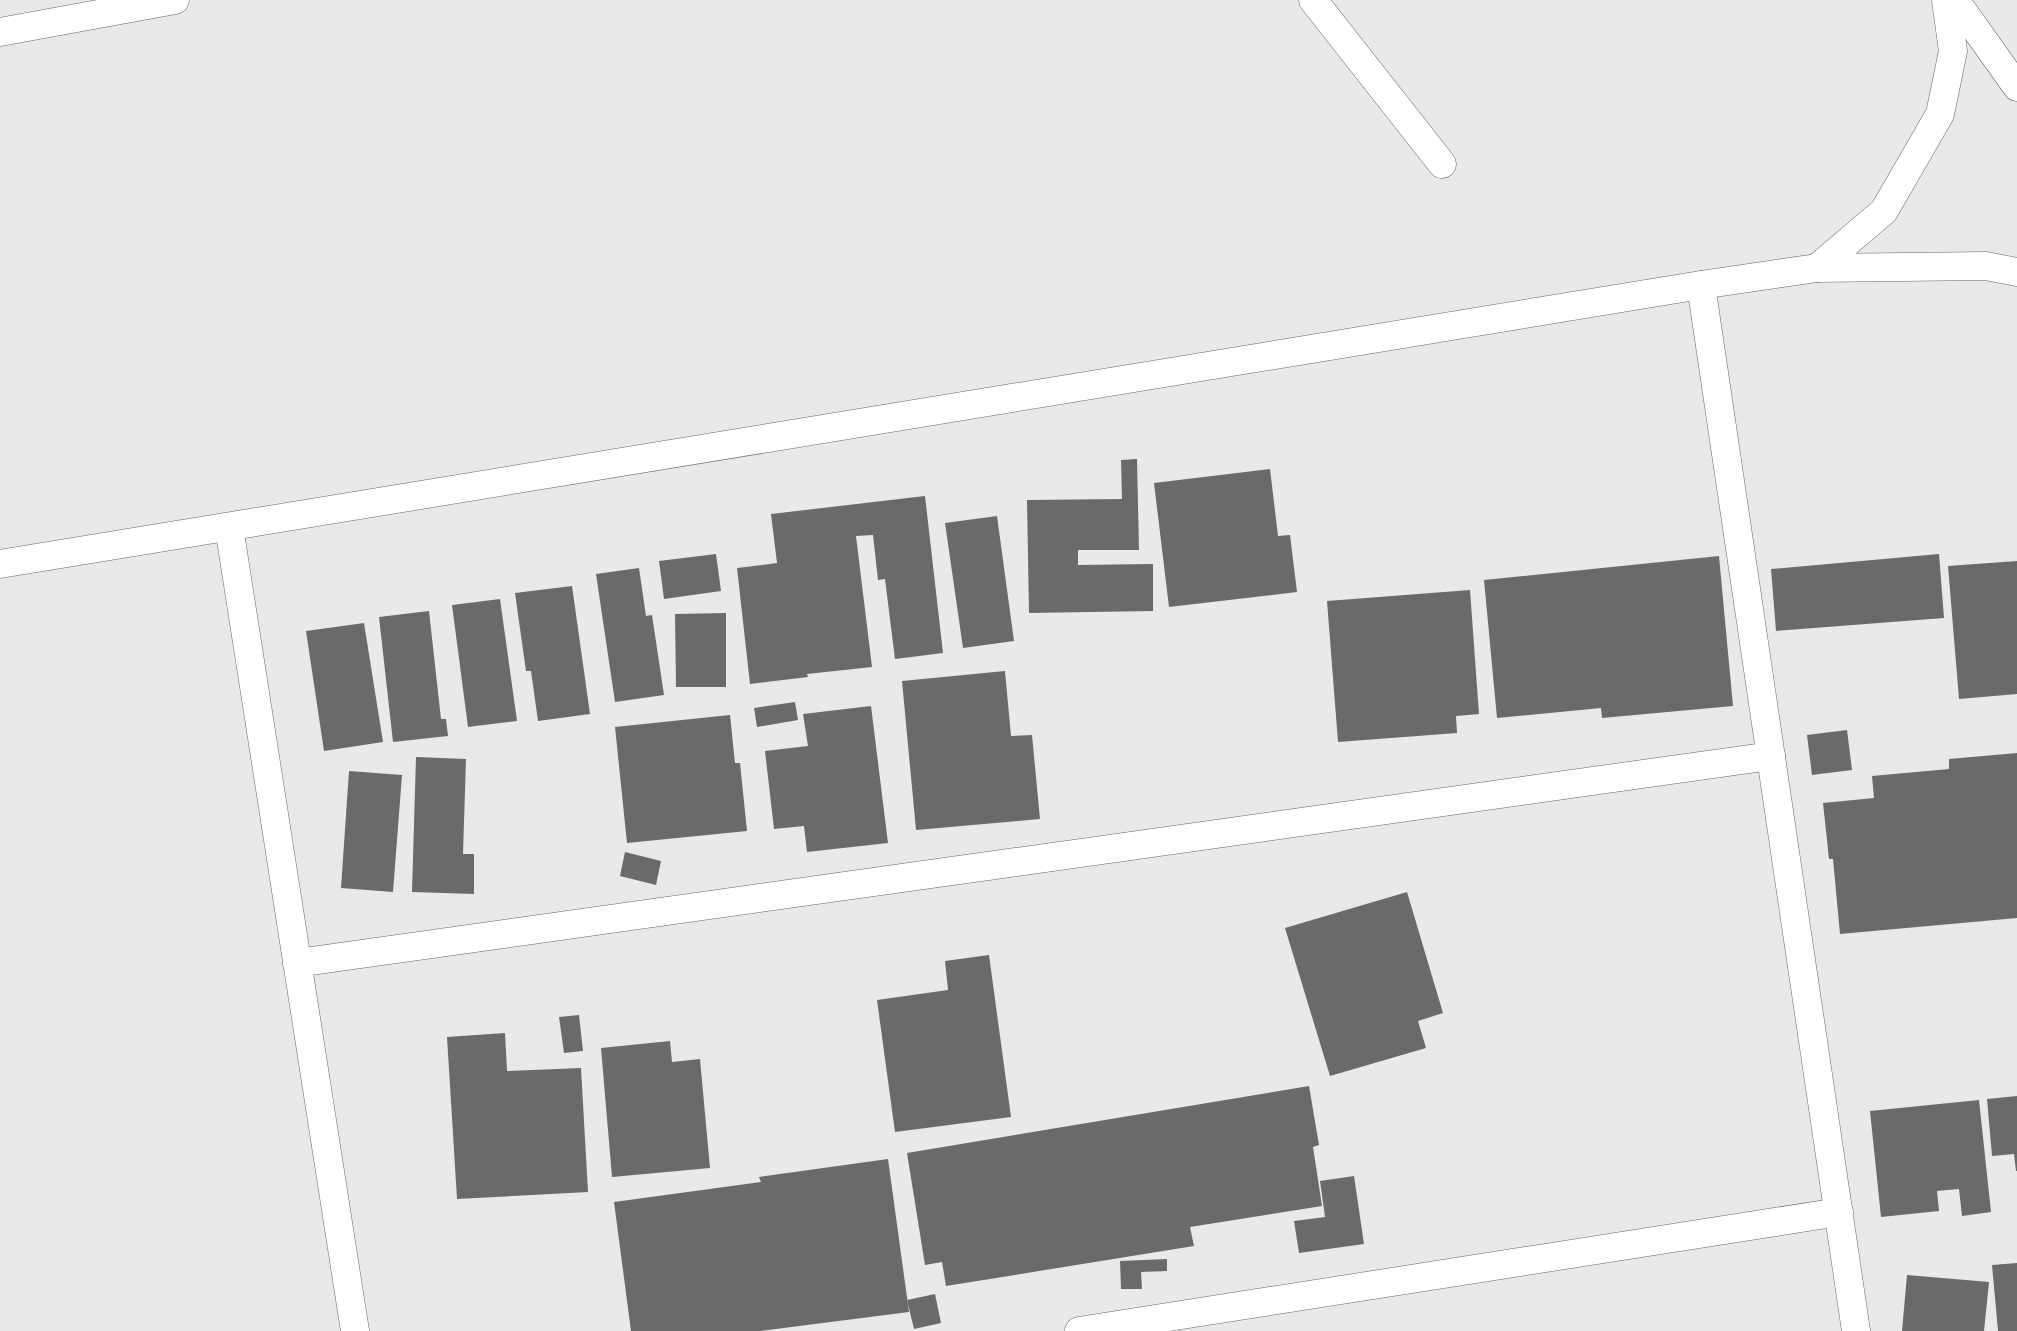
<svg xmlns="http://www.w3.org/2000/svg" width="2017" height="1331" font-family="'Source Sans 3',sans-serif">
	<rect width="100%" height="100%" fill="#e8e9ea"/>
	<g fill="#6b6a6b">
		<path d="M1137 459 1139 550H1078V565L1153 564V611L1029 613 1027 500 1122 499 1121 460Z"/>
		<path d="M1270 469 1278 536 1290 535 1297 592 1169 607 1154 483Z"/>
		<path d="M925 496 943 653 895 659 885 579 878 580 873 535 856 536 872 667 807 674 808 677 750 684 737 568 777 563 771 514Z"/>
		<path d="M997 516 1014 641 963 648 945 523Z"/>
		<path d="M716 554 721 591 664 599 659 561Z"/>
		<path d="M1939 554 1944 618 1776 631 1771 569Z"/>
		<path d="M1719 556 1733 706 1602 718 1601 708 1497 718 1484 580Z"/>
		<path d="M2017 561V694L1959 699 1948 566Z"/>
		<path d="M639 568 646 616 652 615 664 695 615 702 596 574Z"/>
		<path d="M572 586 590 714 538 721 531 671H526L515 593Z"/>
		<path d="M1470 590 1479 714 1456 716 1457 733 1338 742 1327 601Z"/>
		<path d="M500 599 517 721 468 727 452 605Z"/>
		<path d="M429 611 441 719H446L448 736 393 742 379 617Z"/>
		<path d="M726 613V687H676L675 614Z"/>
		<path d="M364 623 383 742 324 751 306 631Z"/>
		<path d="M1005 671 1011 736 1032 735 1040 819 916 830 902 681Z"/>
		<path d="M795 702 798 720 757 727 754 708Z"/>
		<path d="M871 706 888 843 807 852 804 826 774 829 765 751 808 746 803 714Z"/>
		<path d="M730 715 735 763H740L747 831 627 843 615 727Z"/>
		<path d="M1847 730 1852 770 1812 775 1807 735Z"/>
		<path d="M2017 753V918L1840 934 1833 859H1829L1823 803 1874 798 1872 776 1949 769V759Z"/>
		<path d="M416 757 466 759 463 854H474V894L412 892Z"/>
		<path d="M349 771 402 775 393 892 341 888Z"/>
		<path d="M625 852 661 861 656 885 620 876Z"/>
		<path d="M1407 892 1443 1013 1418 1021 1426 1048 1330 1076 1285 928Z"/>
		<path d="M989 955 1011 1117 895 1132 877 1000 948 990 945 961Z"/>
		<path d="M579 1015 583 1051 564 1053 559 1017Z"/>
		<path d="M505 1033 507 1071 581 1068 588 1192 457 1199 447 1037Z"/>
		<path d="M670 1041 672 1062 700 1059 710 1168 612 1177 601 1048Z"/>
		<path d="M1309 1086 1319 1145 1313 1147 1322 1206 1190 1227 1194 1246 946 1286 942 1262 925 1265 907 1153Z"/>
		<path d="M2017 1096V1171H2016L2014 1154 1992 1156 1987 1099Z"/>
		<path d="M1979 1100 1991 1212 1962 1216 1959 1189 1937 1191 1939 1211 1881 1217 1870 1111Z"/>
		<path d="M888 1159 909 1312 761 1331H631L614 1202 761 1182 759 1177Z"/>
		<path d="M1354 1176 1364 1244 1299 1253 1294 1221 1325 1217 1320 1181Z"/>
		<path d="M1167 1259V1271L1141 1272 1142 1289H1121L1120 1261Z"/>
		<path d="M2017 1263V1331H1998L1992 1265Z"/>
		<path d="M1907 1275 1989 1282 1984 1331H1902Z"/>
		<path d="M935 1294 941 1323 914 1329 907 1300Z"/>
	</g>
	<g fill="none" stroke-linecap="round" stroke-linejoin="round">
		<g stroke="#656667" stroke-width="29">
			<g id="minor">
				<path d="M1313 0 1442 164"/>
				<path d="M1955 0 2017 87"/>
				<path d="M0 32 175 0"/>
				<path d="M1817 268 1884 211 1940 114 1953 51 1946 0"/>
				<path d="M1701 285 1856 1331"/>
				<path d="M229 527 355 1331"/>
				<path d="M0 564 1701 285 1817 268 1986 266 2017 272"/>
				<path d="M297 963 1771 756"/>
				<path d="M1079 1331 1839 1212"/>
			</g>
		</g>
		<use href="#minor" stroke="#fff" stroke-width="28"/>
	</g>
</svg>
